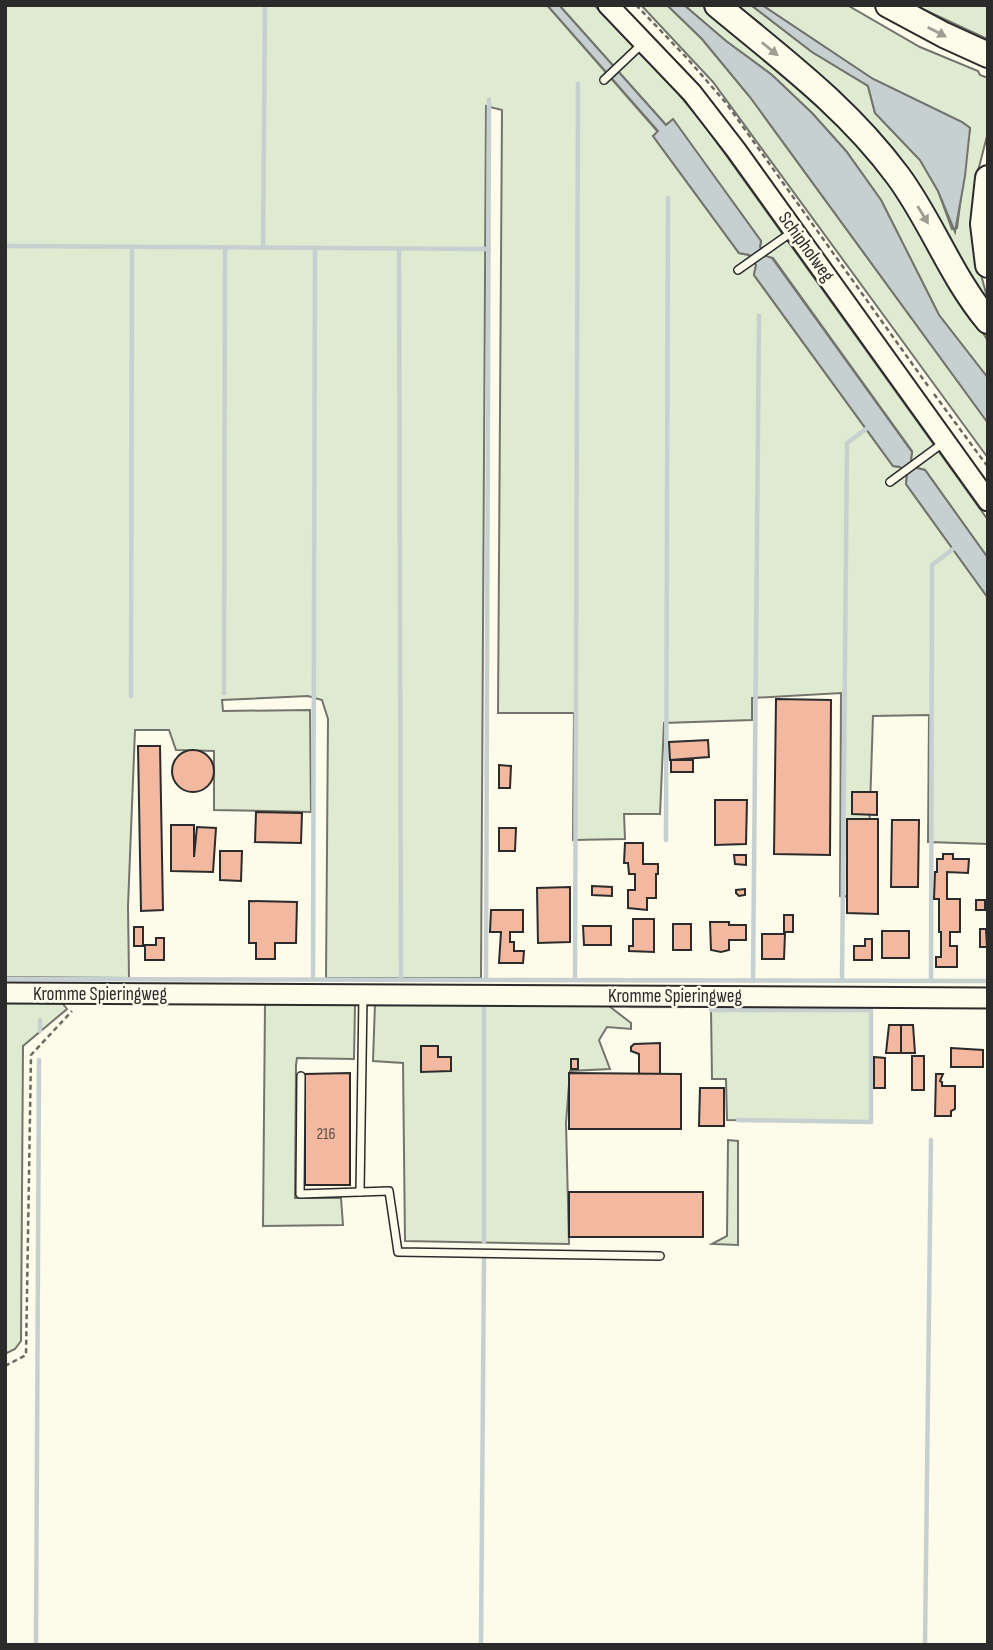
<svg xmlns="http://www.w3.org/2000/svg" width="993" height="1650" font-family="'Sofia Sans Condensed',sans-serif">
	<rect width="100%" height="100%" fill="#fdfbea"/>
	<g fill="#deebd1" stroke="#74746e" stroke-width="2">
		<path d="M5 5H547L658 132 653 136 739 253 749 255 756 265 754 275 893 466 900 467 907 475 906 484 988 598V844L928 842 929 715 873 716 867 898 840 896 841 693 752 698V720L664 723 660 814H624L625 839 573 840 574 713H498L502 110 486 106 481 978H326L328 719 322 700 308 696 222 700 223 711 310 710 311 812 214 810V751L176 750 169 730H135L128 906 129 978 5 977Z"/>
		<path d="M559 5H594L677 92 705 126 988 520V558L925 470 917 468 911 460 912 451 773 258 766 257 760 247 761 241 673 120 666 125Z"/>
		<path d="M641 5H667L702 39 750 97 988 423V458L713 82Z"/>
		<path d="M684 5H702L787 75 859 146 891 185 988 341V378L939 315 881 200 846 151 812 113 772 75 726 41Z"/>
		<path d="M732 5H751L812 52 868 86 875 113 920 160 938 191 952 229 957 228 970 128 962 122 873 79 762 5H847L920 47 978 71 980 75 988 78V132L977 175 972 223 978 263 988 301 933 221Z"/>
		<path d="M914 5H988V38H985Z"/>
		<path d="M5 1002 63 1004 67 1009 23 1046 21 1341 15 1349 5 1354Z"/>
		<path d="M375 1003 609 1006 631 1023V1029L607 1027 599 1040 610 1069 570 1071 566 1123 569 1244 405 1241 403 1063 373 1061Z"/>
		<path d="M265 1004H355L354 1059 297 1058 296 1065 295 1198H341L343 1225 263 1226Z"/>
		<path d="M711 1010H871V1122L727 1120 726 1079H712Z"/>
		<path d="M728 1140 738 1141V1245L712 1244 727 1236Z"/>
	</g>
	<g fill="#c7d0d0" stroke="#74746e" stroke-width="2">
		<path d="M547 5H559L666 125 673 119 761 241 760 247 766 256 772 258 912 452 911 460 917 468 925 470 988 558V598L906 484 907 475 900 467 893 466 754 275 756 265 749 255 739 253 653 136 658 131Z"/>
		<path d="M667 5H684L726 41 772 75 812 113 846 151 881 200 939 315 988 378V423L750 97 702 39Z"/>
		<path d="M751 5H762L873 79 962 122 970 128 965 176 955 232 938 191 920 160 875 113 868 86 812 52Z"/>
	</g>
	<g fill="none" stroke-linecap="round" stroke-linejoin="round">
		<g stroke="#c7d0d0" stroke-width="4.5">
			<path d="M5 246 489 249"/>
			<path d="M263 248 265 5"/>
			<path d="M399 249 401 980"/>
			<path d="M224 693 225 247"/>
			<path d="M131 696 132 247"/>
			<path d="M666 840 668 198"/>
			<path d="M5 979 988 981"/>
			<path d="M313 979 315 248"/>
			<path d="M486 979 489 100"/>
			<path d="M575 980 578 84"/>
			<path d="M753 981 759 316"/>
			<path d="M842 981 847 443 866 429"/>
			<path d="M931 981 932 565 953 549"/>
			<path d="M484 1004V1242"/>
			<path d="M630 1006H684"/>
			<path d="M711 1010H871V1122L738 1120"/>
			<path d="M40 1020V1031"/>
			<path d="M36 1645 39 1060"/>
			<path d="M481 1645 484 1257"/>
			<path d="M925 1645 931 1140"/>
		</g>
	</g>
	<g fill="#f2b8a0" stroke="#2b2b2b" stroke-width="2">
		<path d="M776 699 831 700 830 855 774 854Z"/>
		<path d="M708 740 709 757 670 760 669 742Z"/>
		<path d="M138 746H160L163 910 141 911Z"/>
		<circle cx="193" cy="771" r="21"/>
		<rect x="671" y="760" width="22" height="12"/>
		<path d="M499 765 511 766 510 788H499Z"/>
		<path d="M852 792H877V815L852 814Z"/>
		<path d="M715 800H747L746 844 715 845Z"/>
		<path d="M256 812 302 813 301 843 255 842Z"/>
		<path d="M847 819H878V914L847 913Z"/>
		<path d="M892 820H919L918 887H891Z"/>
		<path d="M171 825H194V857L197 827 216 828 213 872 171 871Z"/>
		<path d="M499 828H516L515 851H499Z"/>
		<path d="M625 843H643V864H658V874H656V898H647V910L628 908V890H635V874H629L628 863H624Z"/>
		<path d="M220 851H242L241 881 220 880Z"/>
		<path d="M943 854H953V859H969L968 873 947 872V899H960V932H950V946H957V967H936V957H941V932H939V899H934L935 872H937V859H943Z"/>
		<path d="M734 855H746V865L735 864Z"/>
		<path d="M592 886 612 887V896L592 895Z"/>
		<path d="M570 887V942L538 943 537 888Z"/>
		<path d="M745 889V895L739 896 736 893V890Z"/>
		<rect x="976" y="900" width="9" height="10"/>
		<path d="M249 901 297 902 296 943H275V959H256V943H249Z"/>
		<path d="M491 910H523V932H510V942H514V951H524L523 963H499L501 932H490Z"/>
		<rect x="784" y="915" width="9" height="17"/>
		<path d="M633 919H654V952L629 951V946H633Z"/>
		<path d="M710 922H729V925H746V940H729V950L721 952 711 950Z"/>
		<rect x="673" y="924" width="18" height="26"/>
		<path d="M583 926H611V945H584Z"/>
		<rect x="134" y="927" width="9" height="19"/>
		<path d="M980 929H986L987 947H980Z"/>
		<rect x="882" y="931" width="27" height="27"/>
		<path d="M762 934H785L784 959H762Z"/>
		<path d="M156 938H164V960H145V945H156Z"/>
		<path d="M865 939H872V960H854V946H865Z"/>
		<path d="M889 1025H901V1053H886Z"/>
		<path d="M901 1025H913L915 1053H901Z"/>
		<path d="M660 1043V1074H639V1054L631 1051V1047L634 1044Z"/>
		<path d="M421 1046H438V1057H451V1071L421 1072Z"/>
		<path d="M951 1048 983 1050V1067H951Z"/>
		<rect x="912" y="1056" width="12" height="34"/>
		<path d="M874 1057 885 1058V1088H874Z"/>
		<rect x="571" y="1059" width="7" height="10"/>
		<path d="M350 1073V1185H305V1074Z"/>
		<path d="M569 1073 681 1074V1129H569Z"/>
		<path d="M936 1074H943L940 1081 942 1082V1086H955V1109L951 1111V1116H935Z"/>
		<path d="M700 1088H724V1126H699Z"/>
		<rect x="569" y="1192" width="134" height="45"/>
	</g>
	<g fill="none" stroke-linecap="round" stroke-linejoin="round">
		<g stroke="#2b2b2b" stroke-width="10">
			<g id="lane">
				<path d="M604 80 642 44"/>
				<path d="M738 270 792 232"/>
				<path d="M890 482 943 443"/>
				<path d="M301 1076 300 1194 389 1191 398 1252 660 1256"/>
				<path d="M360 1192 363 996"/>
			</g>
		</g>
		<g stroke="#2b2b2b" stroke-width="23">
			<g id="secondary">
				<path d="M608 5 692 93 736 150 988 501"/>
				<path d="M5 993 988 998"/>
			</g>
		</g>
		<g stroke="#2b2b2b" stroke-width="28">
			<g id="highway">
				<path d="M717 5C783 60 847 107 898 176 932 222 951 277 988 321"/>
				<path d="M888 5 944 35 988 55"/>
				<path d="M988 178 983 224 988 265"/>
			</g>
		</g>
		<g stroke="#6a6964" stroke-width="2.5" stroke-dasharray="5 3.5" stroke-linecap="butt">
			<path d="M636 5 686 57 726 103 928 386"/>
			<path d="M934 394 988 467"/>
			<path d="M5 1366 26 1355 31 1055 72 1011"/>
		</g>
		<use href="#lane" stroke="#fdfbea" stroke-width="7"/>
		<use href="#secondary" stroke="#fdfbea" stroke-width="19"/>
		<use href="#highway" stroke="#fdfbea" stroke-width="24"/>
	</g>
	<defs><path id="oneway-solid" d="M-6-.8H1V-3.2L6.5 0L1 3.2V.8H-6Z" transform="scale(1.75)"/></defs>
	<g fill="#9e9d94">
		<use href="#oneway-solid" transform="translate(937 32) rotate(27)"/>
		<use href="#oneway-solid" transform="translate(770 49) rotate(39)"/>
		<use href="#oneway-solid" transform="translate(923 215) rotate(59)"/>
	</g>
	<g text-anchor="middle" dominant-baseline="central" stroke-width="5" stroke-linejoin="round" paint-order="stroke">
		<g font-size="16" fill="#5d4e48">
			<text x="326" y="1134">216</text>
		</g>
		<g font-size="19" fill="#2b2b2b" stroke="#fdfbea">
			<text transform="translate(806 247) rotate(54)">Schipholweg</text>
			<text x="100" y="994">Kromme Spieringweg</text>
			<text x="675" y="996">Kromme Spieringweg</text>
		</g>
	</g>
	<rect width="993" height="1650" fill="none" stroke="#2b2b2b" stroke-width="14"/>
</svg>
